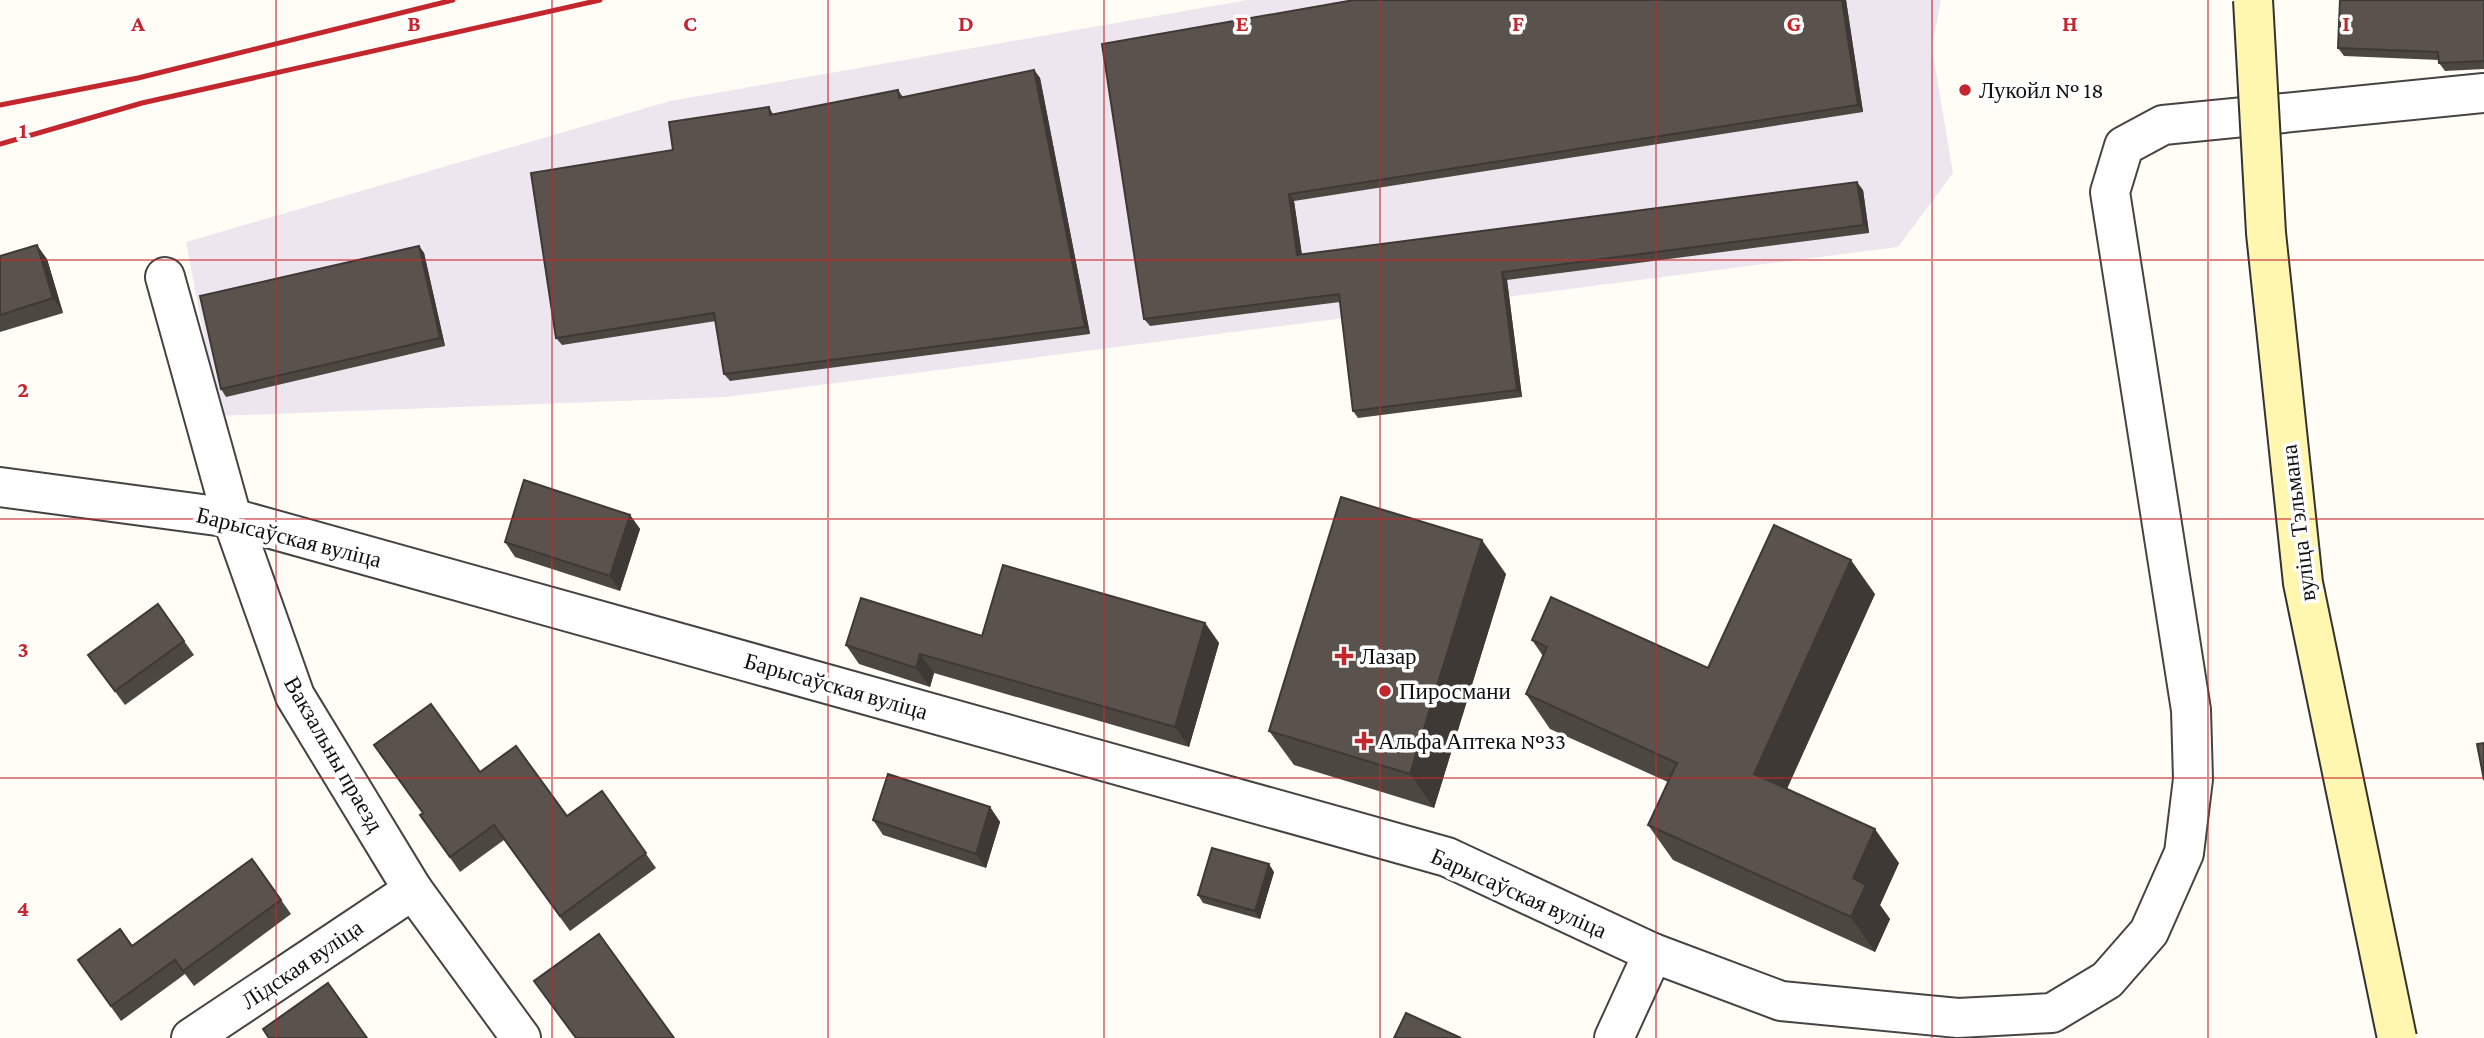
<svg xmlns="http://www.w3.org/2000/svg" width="2484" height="1038" font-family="'Crimson Pro',serif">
	<rect width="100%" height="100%" fill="#fffdf5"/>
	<path fill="#eee6ef" d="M1247 0H1941L1932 48 1953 173 1898 247 726 397 219 416 186 242 670 101Z"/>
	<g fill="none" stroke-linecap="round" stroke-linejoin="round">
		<g stroke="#444" stroke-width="42">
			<g id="street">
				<path d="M165 277 232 518 295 696 413 890 521 1038"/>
				<path d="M0 487 232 518 1422 850 1447 857 1653 953"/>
				<path d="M191 1038 413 890"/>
				<path d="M1614 1038 1653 953 1781 1001 1958 1018 2052 1013 2107 980 2149 932 2184 853 2193 779 2191 710 2110 192 2124 146 2163 125 2484 93"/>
			</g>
		</g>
		<use href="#street" stroke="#fff" stroke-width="38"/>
		<g stroke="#c4262e" stroke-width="5">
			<path d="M0 105 138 78 453 0"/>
			<path d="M0 144 142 103 600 0"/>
		</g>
		<g stroke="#333" stroke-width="42" stroke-linecap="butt">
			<path id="secondary-bridge" d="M2253 0 2266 233 2303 583 2397 1038"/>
		</g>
		<use href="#secondary-bridge" stroke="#fff6b0" stroke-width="38"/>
	</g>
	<g fill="#4d4742">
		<path d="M1846 0 1863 112 1294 201 1302 255 1863 190 1869 233 1507 280 1522 397 1358 418 1353 411 1340 302 1150 326 1144 319 1347 2Z"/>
		<path d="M2484 0V69L2445 71 2439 63V60L2344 56 2338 48Z"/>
		<path d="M1034 70 1040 78 1090 334 730 381 724 374 716 321 562 345 556 338 769 107 773 114 898 90 903 97Z"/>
		<path d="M419 246 424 253 445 346 226 397 221 389Z"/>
		<path d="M0 256 47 259 63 313 0 332Z"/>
		<path d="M630 515 640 529 620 591 515 557 505 542Z"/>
		<path d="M1506 574 1434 808 1294 765 1269 731Z"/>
		<path d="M1875 594 1787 789 1899 863 1880 905 1890 919 1875 952 1673 860 1648 825 1668 782 1550 729 1526 694 1543 656 1532 640 1708 668Z"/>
		<path d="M158 604 194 655 125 705 88 655Z"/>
		<path d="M1205 623 1219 643 1189 747 934 673 930 687 859 664 846 645Z"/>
		<path d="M480 772 567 816 602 791 656 868 570 931 504 840 460 872 420 815Z"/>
		<path d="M990 807 1000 822 986 868 883 835 873 820Z"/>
		<path d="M252 859 291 914 194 986 185 974 121 1021 78 960 132 946Z"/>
		<path d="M1274 872 1260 919 1203 903 1198 895Z"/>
	</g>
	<g fill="#3f3936">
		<path d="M1842 0H1846L1863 112 1858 105Z"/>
		<path d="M1034 70 1040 78 1090 334 1085 327Z"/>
		<path d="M1857 182 1863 190 1869 233 1864 225Z"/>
		<path d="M1289 194 1294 201 1303 263 1297 255Z"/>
		<path d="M37 245 47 259 63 313 53 298Z"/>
		<path d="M419 246 424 253 445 346 440 338Z"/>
		<path d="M1502 272 1507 280 1522 397 1517 390Z"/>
		<path d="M630 515 640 529 620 591 610 576Z"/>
		<path d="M1482 540 1506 574 1434 808 1410 774Z"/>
		<path d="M1851 560 1875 594 1778 808 1754 774Z"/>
		<path d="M1205 623 1219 643 1189 747 1175 727Z"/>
		<path d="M920 654 934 673 930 687 916 668Z"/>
		<path d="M990 807 1000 822 986 868 976 854Z"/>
		<path d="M1875 829 1899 863 1880 905 1890 919 1875 952 1851 917 1853 878Z"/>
		<path d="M1269 864 1274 872 1260 919 1255 911Z"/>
	</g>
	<g fill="#5a524d" stroke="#3f3936" stroke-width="2">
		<path d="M1354 0H1842L1858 105 1289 194 1297 255 1857 182 1864 225 1502 272 1517 390 1353 411 1339 294 1144 319 1102 44Z"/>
		<path d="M2340 0H2484V61L2439 63 2438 52 2338 48Z"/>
		<path d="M1034 70 1085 327 724 374 714 313 556 338 531 173 673 150 669 122 769 107 770 115 898 90 899 98Z"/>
		<path d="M37 245 53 298 0 315V256Z"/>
		<path d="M419 246 440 338 221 389 200 296Z"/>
		<path d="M524 480 630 515 610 576 505 542Z"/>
		<path d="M1341 497 1482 540 1410 774 1269 731Z"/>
		<path d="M1774 525 1851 560 1754 774 1875 829 1853 878 1866 885 1851 917 1648 825 1677 763 1526 694 1547 647 1532 640 1551 597 1708 668Z"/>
		<path d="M1003 565 1205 623 1175 727 920 654 916 668 846 645 861 598 982 636Z"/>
		<path d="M158 604 184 641 115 691 88 655Z"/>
		<path d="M431 704 480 772 516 746 567 816 602 791 646 853 560 916 494 825 450 857 420 815 423 813 374 745Z"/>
		<path d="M2484 743V780L2477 744Z"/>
		<path d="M888 774 990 807 976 854 873 820Z"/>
		<path d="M1212 848 1269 864 1255 911 1198 895Z"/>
		<path d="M252 859 281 900 183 971 175 960 111 1006 78 960 120 929 132 946Z"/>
		<path d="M599 934 674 1038H576L534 981Z"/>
		<path d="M328 983 367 1038H269L263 1029Z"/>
		<path d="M1406 1013 1461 1038H1394Z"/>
	</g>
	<path fill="none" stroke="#c4262e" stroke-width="2" stroke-opacity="0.55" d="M276 0V1038M552 0V1038M828 0V1038M1104 0V1038M1380 0V1038M1656 0V1038M1932 0V1038M2208 0V1038M0 260H2484M0 519H2484M0 778H2484"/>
	<g fill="#c4262e" stroke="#fff" stroke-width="2.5">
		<circle cx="1965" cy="90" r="7"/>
		<path d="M1340.5 645.5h7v7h7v7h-7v7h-7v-7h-7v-7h7z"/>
		<circle cx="1385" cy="691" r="7"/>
		<path d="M1360.5 730.5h7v7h7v7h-7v7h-7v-7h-7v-7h7z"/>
	</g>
	<g text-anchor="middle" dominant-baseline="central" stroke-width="7" stroke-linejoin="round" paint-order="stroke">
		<g font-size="23" fill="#111" stroke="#fff" text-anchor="start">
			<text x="1979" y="90">Лукойл № 18</text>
			<text x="1360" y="656">Лазар</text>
			<text x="1399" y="691">Пиросмани</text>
			<text x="1378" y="741">Альфа Аптека №33</text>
		</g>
		<g font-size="23" fill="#111" stroke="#fff">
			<text transform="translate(2298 523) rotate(-97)">вуліца Тэльмана</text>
			<text transform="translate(289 537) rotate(14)">Барысаўская вуліца</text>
			<text transform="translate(836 686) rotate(16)">Барысаўская вуліца</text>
			<text transform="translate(334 754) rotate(60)">Вакзальны праезд</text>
			<text transform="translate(1519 893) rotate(24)">Барысаўская вуліца</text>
			<text transform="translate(302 964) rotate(-34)">Лідская вуліца</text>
		</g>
	</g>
	<g font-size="23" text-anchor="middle" font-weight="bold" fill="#c4262e" stroke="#fff" stroke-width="7" stroke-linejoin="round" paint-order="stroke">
		<text x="138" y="31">A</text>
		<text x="414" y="31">B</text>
		<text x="690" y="31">C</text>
		<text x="966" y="31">D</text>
		<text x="1242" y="31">E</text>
		<text x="1518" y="31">F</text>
		<text x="1794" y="31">G</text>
		<text x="2070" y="31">H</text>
		<text x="2346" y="31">I</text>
		<text x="23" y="138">1</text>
		<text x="23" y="397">2</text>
		<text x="23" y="657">3</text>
		<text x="23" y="916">4</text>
	</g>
</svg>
